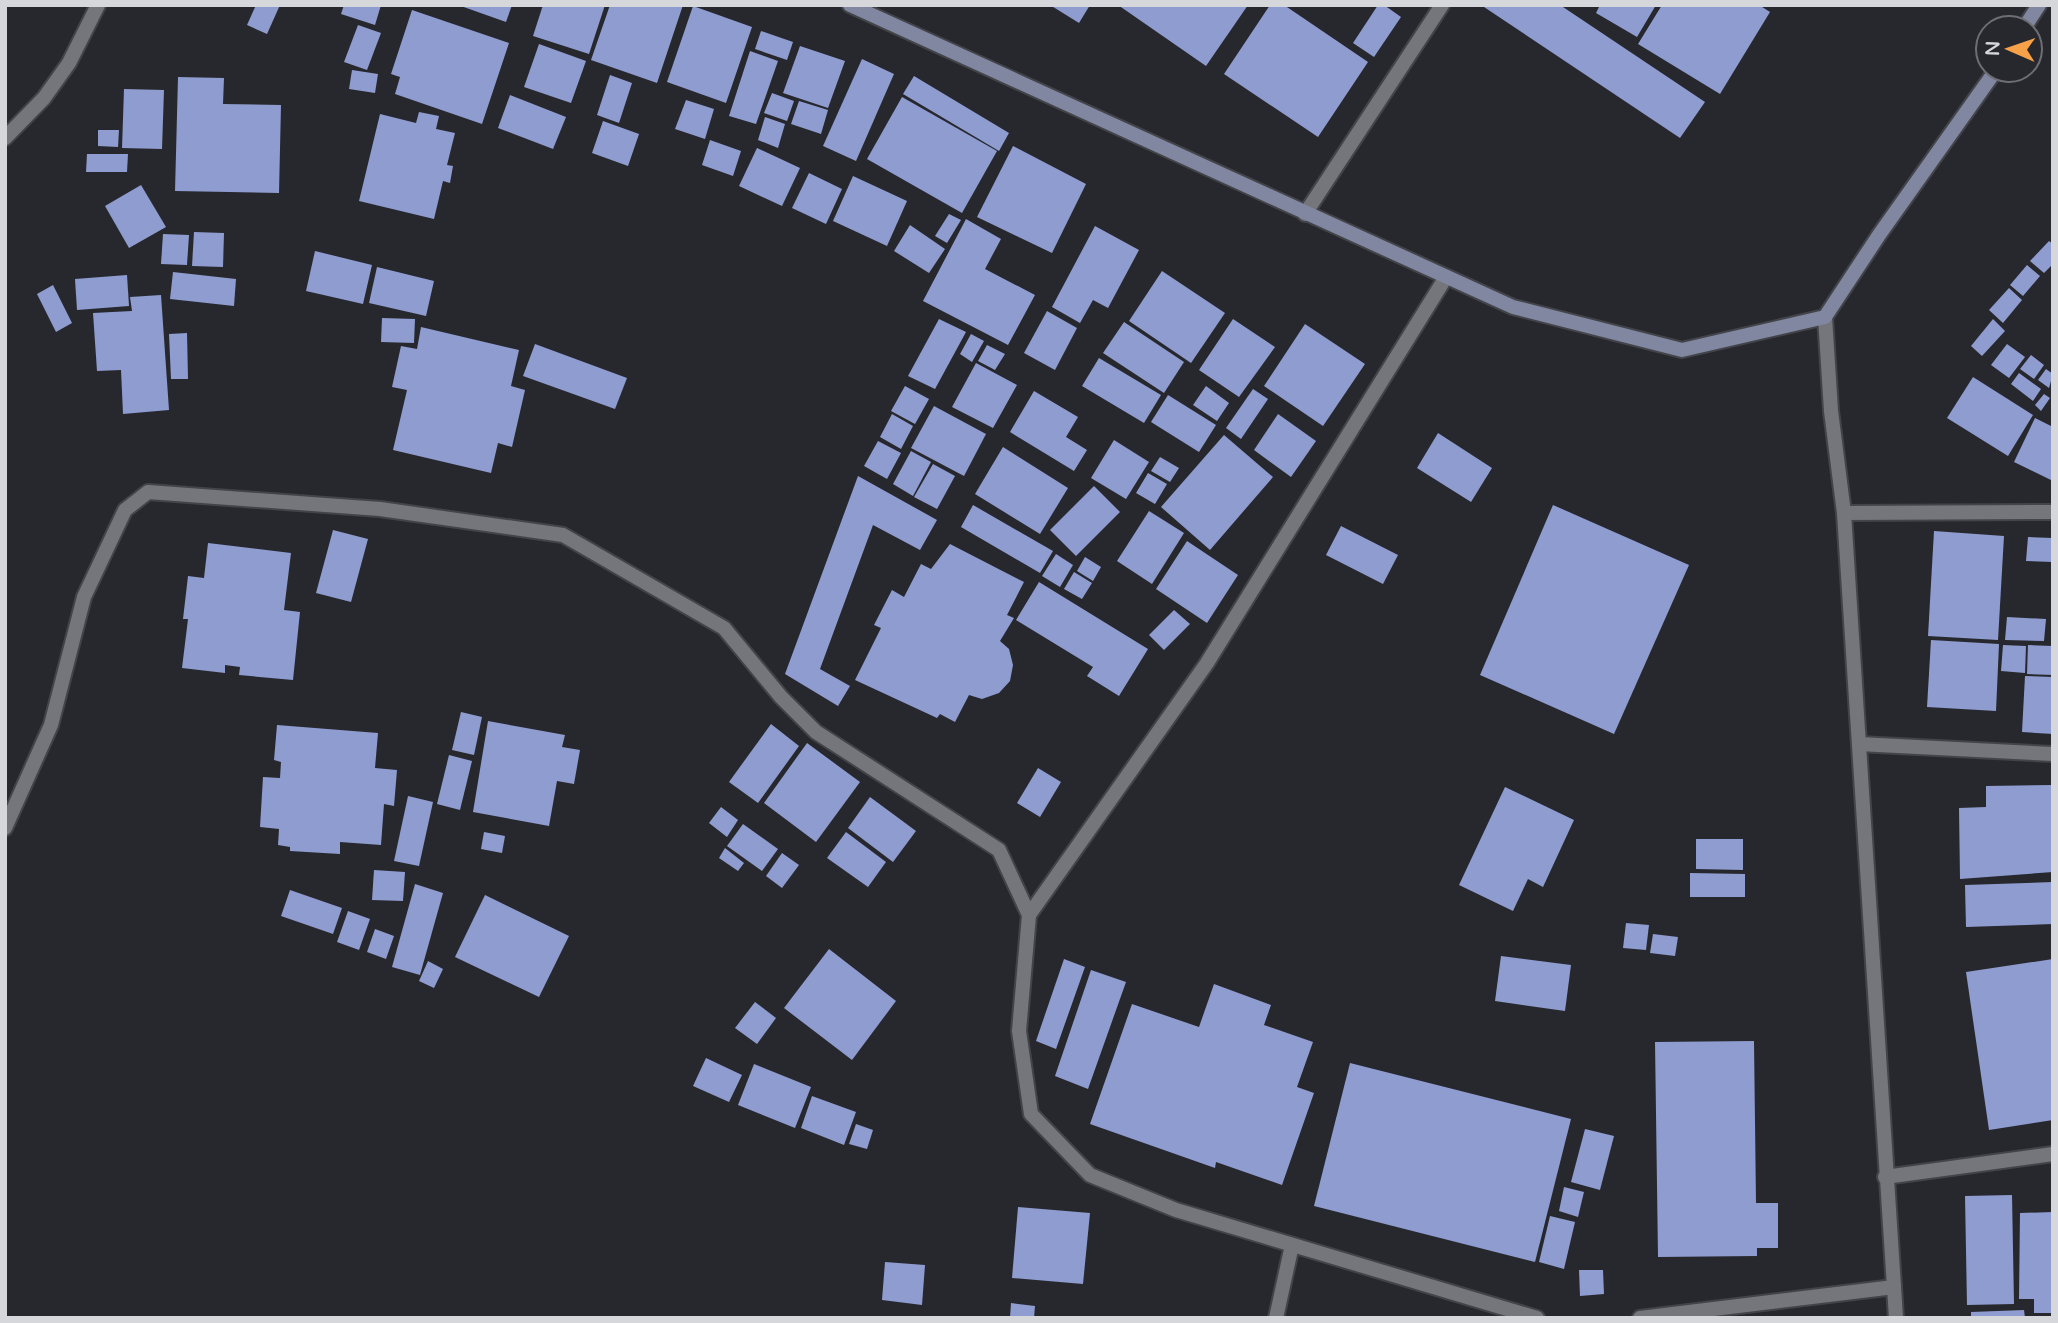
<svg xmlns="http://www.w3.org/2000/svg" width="2058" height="1323" font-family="'Varela Round',sans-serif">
	<rect width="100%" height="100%" fill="#27282e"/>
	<g fill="#8f9cd0">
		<path d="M256 5H280L267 34 247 25Z"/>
		<path d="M344 5H381L375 25 341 14Z"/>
		<path d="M458 5H512L506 22Z"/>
		<path d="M543 5H605L589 54 533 36Z"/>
		<path d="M610 5H683L657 83 591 60Z"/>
		<path d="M1050 5H1090L1079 23Z"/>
		<path d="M1118 5H1248L1206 66Z"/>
		<path d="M1270 5H1284L1368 62 1318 137 1224 74Z"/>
		<path d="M1378 5H1384L1401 17 1374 57 1353 43Z"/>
		<path d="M1481 5H1560L1705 102 1680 138Z"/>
		<path d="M1600 5H1656L1637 37 1596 13Z"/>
		<path d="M1662 5H1759L1770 12 1720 94 1638 44Z"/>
		<path d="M693 6 752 27 726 103 667 82Z"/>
		<path d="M412 10 509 43 482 124 395 94 400 77 391 74Z"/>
		<path d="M358 25 381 33 367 70 344 62Z"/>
		<path d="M761 31 793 42 787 60 755 49Z"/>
		<path d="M539 44 586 61 571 103 524 87Z"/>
		<path d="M800 46 845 61 828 108 783 93Z"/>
		<path d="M750 51 778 61 756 124 729 116Z"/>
		<path d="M862 59 894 74 856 161 823 146Z"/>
		<path d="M352 70 378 74 375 93 349 89Z"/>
		<path d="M610 75 632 83 619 123 597 115Z"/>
		<path d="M914 76 1009 133 999 151 903 94Z"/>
		<path d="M178 77 224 78 223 104 281 105 279 193 175 191Z"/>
		<path d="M124 89 164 90 162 149 122 148Z"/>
		<path d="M772 93 794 101 787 121 764 113Z"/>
		<path d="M510 95 566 117 553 149 498 128Z"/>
		<path d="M902 97 997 151 962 213 867 159Z"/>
		<path d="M686 100 714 109 705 139 675 129Z"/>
		<path d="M799 101 828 110 821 134 791 124Z"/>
		<path d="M419 112 439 116 436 129 455 133 447 165 453 166 450 183 443 181 434 219 359 201 380 114 416 123Z"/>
		<path d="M765 117 785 124 778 148 758 140Z"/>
		<path d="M603 121 639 134 628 166 592 153Z"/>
		<path d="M98 130H119L118 147 98 146Z"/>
		<path d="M710 140 741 151 733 176 702 165Z"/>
		<path d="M1013 146 1086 184 1052 253 977 217Z"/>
		<path d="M757 148 800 168 782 206 739 186Z"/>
		<path d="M87 154H128L127 172H86Z"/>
		<path d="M809 173 842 189 826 224 792 208Z"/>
		<path d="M853 176 907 201 887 246 833 221Z"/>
		<path d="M141 185 166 227 129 248 105 206Z"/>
		<path d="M949 214 961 220 947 243 935 236Z"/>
		<path d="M966 219 1001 239 985 269 1035 295 1008 345 923 301Z"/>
		<path d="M910 225 945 249 929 273 894 251Z"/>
		<path d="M1095 226 1139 250 1108 308 1093 300 1080 323 1052 307Z"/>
		<path d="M194 232 224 233 223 267 192 266Z"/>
		<path d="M163 234 189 235 187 265 161 264Z"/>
		<path d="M2049 241 2053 244V264L2044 273 2030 261Z"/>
		<path d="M315 251 372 265 363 304 306 291Z"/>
		<path d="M2027 265 2040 276 2023 296 2010 285Z"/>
		<path d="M377 267 434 281 426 316 369 303Z"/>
		<path d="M1162 271 1225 313 1191 363 1129 321Z"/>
		<path d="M173 272 236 279 234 306 170 299Z"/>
		<path d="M127 275 129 306 77 310 75 279Z"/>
		<path d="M53 285 72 323 56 332 37 294Z"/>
		<path d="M2009 288 2022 300 2003 323 1989 310Z"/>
		<path d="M161 295 169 410 123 414 121 370 97 371 93 313 132 311 130 297Z"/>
		<path d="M1047 311 1077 328 1055 370 1024 353Z"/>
		<path d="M382 318 415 319 414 343 381 342Z"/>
		<path d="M939 319 966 332 935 389 908 376Z"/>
		<path d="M1233 319 1275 347 1239 397 1199 370Z"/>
		<path d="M1993 319 2005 331 1982 356 1971 346Z"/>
		<path d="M1124 322 1184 362 1164 393 1103 353Z"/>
		<path d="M1305 324 1365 364 1323 426 1264 386Z"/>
		<path d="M421 327 519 350 511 386 525 390 512 447 498 443 491 473 393 450 407 390 392 387 401 346 417 349Z"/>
		<path d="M187 333 188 379H171L169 334Z"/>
		<path d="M971 334 984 341 972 362 960 354Z"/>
		<path d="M535 344 627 378 615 409 523 376Z"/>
		<path d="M2007 344 2025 357 2009 378 1991 365Z"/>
		<path d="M987 345 1005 354 995 370 978 361Z"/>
		<path d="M2031 355 2044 365 2034 379 2020 369Z"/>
		<path d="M1099 358 1161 395 1144 423 1082 386Z"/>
		<path d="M976 363 1017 385 993 428 952 407Z"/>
		<path d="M2046 369 2053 374 2049 388 2038 380Z"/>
		<path d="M2019 373 2041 389 2033 401 2011 384Z"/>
		<path d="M1973 377 2033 415 2008 456 1947 418Z"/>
		<path d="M905 386 929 399 915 424 891 411Z"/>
		<path d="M1206 386 1229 403 1217 421 1193 405Z"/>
		<path d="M1253 389 1268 399 1241 439 1226 428Z"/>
		<path d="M1034 391 1078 417 1066 437 1087 450 1074 471 1010 432Z"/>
		<path d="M2044 394 2050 398 2041 411 2035 405Z"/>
		<path d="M1168 395 1216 425 1199 452 1151 422Z"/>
		<path d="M934 406 986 434 964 476 911 448Z"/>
		<path d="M892 414 913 426 901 449 880 437Z"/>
		<path d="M1278 414 1316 441 1291 477 1254 450Z"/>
		<path d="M2035 418 2053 427V481L2014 462Z"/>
		<path d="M1438 433 1492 468 1471 502 1417 468Z"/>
		<path d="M1224 435 1273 477 1210 550 1161 507Z"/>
		<path d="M1114 440 1149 462 1126 499 1091 478Z"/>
		<path d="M878 441 901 453 887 479 864 466Z"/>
		<path d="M1003 447 1068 488 1040 534 975 494Z"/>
		<path d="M911 451 931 462 913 496 893 484Z"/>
		<path d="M1160 457 1179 468 1170 482 1151 471Z"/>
		<path d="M933 464 955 476 937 509 914 497Z"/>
		<path d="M1148 473 1167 484 1155 504 1136 493Z"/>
		<path d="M858 476 937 520 920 550 873 525 820 669 850 686 838 706 785 674Z"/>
		<path d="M1094 486 1120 512 1076 556 1050 530Z"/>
		<path d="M973 505 1053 551 1040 573 961 527Z"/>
		<path d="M1553 505 1689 565 1614 734 1480 675Z"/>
		<path d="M1149 511 1184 533 1152 584 1117 561Z"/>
		<path d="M1341 526 1398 555 1383 584 1326 555Z"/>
		<path d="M333 530 368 539 351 602 316 593Z"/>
		<path d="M1934 531 2004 536 1998 640 1928 636Z"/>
		<path d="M2028 537 2053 538V562L2026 561Z"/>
		<path d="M1187 541 1238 575 1207 623 1156 589Z"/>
		<path d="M208 543 291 553 284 610 300 612 293 680 239 675 240 667 225 665V673L182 668 188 619H183L188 576 204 578Z"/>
		<path d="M950 544 1024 582 1007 615 1014 618 1000 641 1009 649 1013 665 1010 681 999 693 982 699 969 695 955 722 940 714 937 718 855 680 881 628 874 625 892 590 904 597 921 564 931 569Z"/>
		<path d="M1056 554 1073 565 1060 587 1042 576Z"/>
		<path d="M1085 557 1101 567 1093 581 1077 571Z"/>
		<path d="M1074 572 1092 583 1082 599 1064 589Z"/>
		<path d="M1039 582 1148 649 1119 696 1087 676 1093 667 1016 620Z"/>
		<path d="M1174 610 1190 624 1164 650 1149 635Z"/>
		<path d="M2007 617 2046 619 2044 641 2005 640Z"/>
		<path d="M1931 640 1999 644 1996 711 1927 707Z"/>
		<path d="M2003 645 2026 646 2025 673 2001 671Z"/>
		<path d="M2028 645 2053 646V675L2027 674Z"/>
		<path d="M2025 676 2053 677V734L2022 732Z"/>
		<path d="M461 712 482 717 474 755 452 750Z"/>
		<path d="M488 721 565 735 562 747 580 750 574 784 557 781 549 826 473 812Z"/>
		<path d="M771 724 799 746 758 803 729 782Z"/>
		<path d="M277 725 378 733 375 768 397 770 394 806 384 804 381 845 340 842V854L290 851V847L278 845 279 829 260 827 263 777 280 778 281 762 274 760Z"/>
		<path d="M807 743 860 782 816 842 764 803Z"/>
		<path d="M449 755 472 761 460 810 437 804Z"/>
		<path d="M1038 768 1061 782 1040 817 1017 803Z"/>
		<path d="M2053 785V872L1960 879 1959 808 1986 807V786Z"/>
		<path d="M1505 787 1574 820 1543 887 1528 879 1513 911 1459 885Z"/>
		<path d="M408 796 433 802 419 866 394 861Z"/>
		<path d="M870 797 916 831 893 862 848 828Z"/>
		<path d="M721 807 738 820 727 837 709 823Z"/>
		<path d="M743 824 778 849 762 871 727 846Z"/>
		<path d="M484 832 505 836 502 853 481 849Z"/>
		<path d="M846 832 886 862 868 887 827 858Z"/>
		<path d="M1696 839H1743V870L1696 869Z"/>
		<path d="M725 848 744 863 738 871 719 858Z"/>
		<path d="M782 853 799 865 782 888 766 876Z"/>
		<path d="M374 870 405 872 403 901 372 900Z"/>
		<path d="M1690 873 1745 874V897H1690Z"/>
		<path d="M2053 882V924L1966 927 1965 885Z"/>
		<path d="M415 884 443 893 420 975 392 967Z"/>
		<path d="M290 890 342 908 333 934 281 916Z"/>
		<path d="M485 895 569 936 539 997 455 957Z"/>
		<path d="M348 911 370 919 359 950 337 942Z"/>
		<path d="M1626 923 1649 925 1646 950 1623 948Z"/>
		<path d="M375 929 394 936 386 959 367 952Z"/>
		<path d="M1653 934 1678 937 1675 956 1650 953Z"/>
		<path d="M829 949 896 1001 852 1060 784 1008Z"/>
		<path d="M1501 956 1571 965 1565 1011 1495 1001Z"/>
		<path d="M1064 959 1085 967 1056 1049 1036 1041Z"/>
		<path d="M2053 959V1120L1989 1130 1966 972Z"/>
		<path d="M428 961 443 969 434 988 419 981Z"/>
		<path d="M1091 970 1126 982 1088 1089 1055 1076Z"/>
		<path d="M1214 984 1271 1005 1264 1025 1313 1042 1297 1087 1314 1093 1282 1185 1216 1162 1215 1168 1090 1124 1132 1004 1199 1027Z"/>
		<path d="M755 1002 776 1018 757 1044 735 1028Z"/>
		<path d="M1754 1041 1756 1203H1778V1248H1757V1256L1658 1257 1655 1042Z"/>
		<path d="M706 1058 742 1075 729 1102 693 1086Z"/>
		<path d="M1350 1063 1571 1119 1535 1262 1314 1206Z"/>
		<path d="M754 1064 811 1087 795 1128 738 1105Z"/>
		<path d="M812 1096 856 1112 844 1145 801 1128Z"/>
		<path d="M856 1124 873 1130 867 1149 849 1144Z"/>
		<path d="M1585 1129 1614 1136 1600 1190 1571 1182Z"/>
		<path d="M1564 1187 1584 1192 1578 1217 1559 1211Z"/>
		<path d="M2012 1195 2014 1304 1967 1305 1965 1196Z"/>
		<path d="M1018 1207 1090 1213 1083 1284 1012 1278Z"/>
		<path d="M2053 1212V1313H2034V1299H2019L2020 1213Z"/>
		<path d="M1550 1216 1575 1222 1564 1269 1539 1262Z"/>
		<path d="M885 1262 925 1265 922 1305 882 1300Z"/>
		<path d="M1579 1270H1603L1604 1294 1580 1296Z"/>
		<path d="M1011 1303 1035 1306 1034 1318H1010Z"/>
		<path d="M2024 1310 2025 1318H1971V1312Z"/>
	</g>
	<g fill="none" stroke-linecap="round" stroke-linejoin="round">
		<g stroke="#434449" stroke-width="18">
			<g id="lane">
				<path d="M5 138 44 98 69 63 98 5"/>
				<path d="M1859 744 2053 754"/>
				<path d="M1029 915 1207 663 1446 277"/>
				<path d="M1276 1318 1292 1245"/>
			</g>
		</g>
		<g stroke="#434449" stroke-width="18">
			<g id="street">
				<path d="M1305 214 1442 5"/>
				<path d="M1825 317 1831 411 1844 513 1896 1318"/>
				<path d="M1844 513 2053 512"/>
				<path d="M5 828 51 725 84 597 125 510 148 492 380 509 563 535 724 628 781 697 816 732 999 850 1029 915 1019 1031 1031 1114 1090 1175 1176 1210 1537 1318"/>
				<path d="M1885 1177 2053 1154"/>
				<path d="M1640 1318 1894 1287"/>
			</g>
		</g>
		<g stroke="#434449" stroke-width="18">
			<g id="secondary">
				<path d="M850 5 1513 307 1682 350 1825 317 1879 235 1996 70"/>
				<path d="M2024 28 2039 5"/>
			</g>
		</g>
		<use href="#lane" stroke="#74767c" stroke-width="14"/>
		<use href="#street" stroke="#74767c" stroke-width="14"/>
		<use href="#secondary" stroke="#8187a0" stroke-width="14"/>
	</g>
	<rect width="2058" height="1323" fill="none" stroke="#d6d7db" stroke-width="14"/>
	<g transform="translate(2009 49) rotate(272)"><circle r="33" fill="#27282e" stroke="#6d6e73" stroke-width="2"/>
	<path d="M0-5L12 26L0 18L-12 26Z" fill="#f7a149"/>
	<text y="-10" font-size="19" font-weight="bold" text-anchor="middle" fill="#d6d7db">N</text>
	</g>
</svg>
